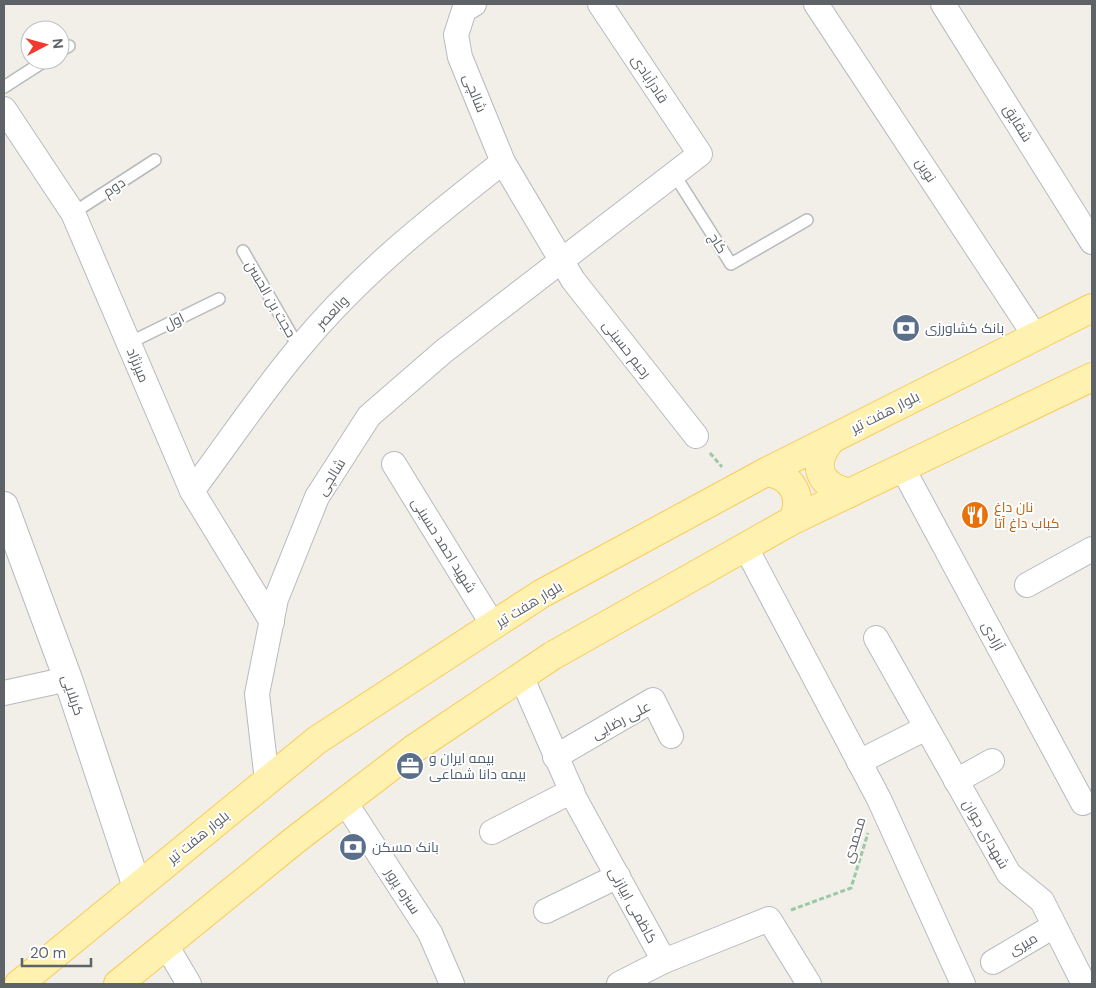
<svg xmlns="http://www.w3.org/2000/svg" width="1096" height="988" font-family="'DM Sans',Cairo,sans-serif">
	<rect width="100%" height="100%" fill="#f1efe7"/>
	<g fill="none" stroke-linecap="round" stroke-linejoin="round">
		<g stroke="#b7babe" stroke-width="14">
			<g id="service">
				<path d="M60 51 69 46"/>
				<path d="M4 87 46 60"/>
				<path d="M674 174 731 264 807 220"/>
				<path d="M73 213 155 160"/>
				<path d="M243 251 299 348"/>
				<path d="M129 343 219 299"/>
			</g>
		</g>
		<g stroke="#b7babe" stroke-width="26">
			<g id="minor">
				<path d="M474 4 464 10 456 35 460 57 503 162 573 280 696 436"/>
				<path d="M816 4 1035 336"/>
				<path d="M943 4 1092 242"/>
				<path d="M4 109 73 213 192 491 272 622"/>
				<path d="M394 464 493 625"/>
				<path d="M903 469 1083 803"/>
				<path d="M192 491C228 443 261 393 299 348 358 276 430 219 503 162"/>
				<path d="M746 548 879 799 963 984"/>
				<path d="M1027 585 1092 549"/>
				<path d="M876 638 1009 874 1042 901 1084 984"/>
				<path d="M521 676 575 799 664 961 769 919 809 984"/>
				<path d="M4 693 68 679"/>
				<path d="M555 757 653 700 671 736"/>
				<path d="M859 762 926 728"/>
				<path d="M267 781 257 694 276 599 317 497 369 416 444 351 700 154 600 4"/>
				<path d="M956 781 992 761"/>
				<path d="M345 802 430 933 452 984"/>
				<path d="M492 832 572 791"/>
				<path d="M546 911 618 876"/>
				<path d="M166 945 189 984"/>
				<path d="M993 962 1054 926"/>
				<path d="M619 984 664 961"/>
			</g>
		</g>
		<g stroke="#b7babe" stroke-width="30">
			<path id="tertiary" d="M4 506 68 679 137 887"/>
		</g>
		<g stroke="#facb58" stroke-width="30">
			<g id="primary">
				<path d="M831 440C811 464 818 486 850 493"/>
				<path d="M766 472C792 475 804 496 793 520"/>
				<path d="M19 984 317 740 541 594 766 472 1092 308"/>
				<path d="M118 984 295 840 415 748 552 656 793 520 1092 377"/>
			</g>
		</g>
		<g stroke="#9ac9a7" stroke-width="3" stroke-dasharray="5 2.5" stroke-linecap="butt">
			<path d="M710 453 722 467"/>
			<path d="M791 910 851 888 868 833"/>
		</g>
		<use href="#service" stroke="#fff" stroke-width="11"/>
		<use href="#minor" stroke="#fff" stroke-width="24"/>
		<use href="#tertiary" stroke="#fff" stroke-width="28"/>
		<use href="#primary" stroke="#fff1af" stroke-width="28"/>
	</g>
	<defs>
		<g id="bank-disc" transform="scale(1.4375)"><circle r="9.5" fill="#5c6f8a" stroke="#fff"/><path d="M-6-4H6V4H-6ZM0-2.3a2.3 2.3 0 1 0 0 4.6a2.3 2.3 0 1 0 0-4.6Z" fill="#fff"/></g>
		<g id="restaurant-disc" transform="scale(1.4375)"><circle r="9.5" fill="#e8710a" stroke="#fff"/><path d="M-5-6h1v4h1v-4h1v4h1v-4h1v5L-1.5 .5V6h-2V.5L-5-1ZM5-6V6H3V1.5H1.5Q1.5-4 5-6Z" fill="#fff"/></g>
		<g id="office-disc" transform="scale(1.4375)"><circle r="9.5" fill="#5c6f8a" stroke="#fff"/><path d="M-6-3h4V-5.5h4V-3h4V5H-6ZM-1-4.5V-3h2v-1.5ZM-6 0V1H6V0Z" fill="#fff"/></g>
	</defs>
	<g fill-rule="evenodd">
		<use href="#bank-disc" x="906" y="328"/>
		<use href="#restaurant-disc" x="975" y="515"/>
		<use href="#office-disc" x="410" y="766"/>
		<use href="#bank-disc" x="353" y="847"/>
	</g>
	<g text-anchor="middle" dominant-baseline="central" stroke-width="4" stroke-linejoin="round" paint-order="stroke">
		<g font-size="14" fill="#5e6368" stroke="#fff">
			<text transform="translate(650 79) rotate(57)">قادرآبادی</text>
			<text transform="translate(475 93) rotate(68)">شالچی</text>
			<text transform="translate(1018 123) rotate(58)">شقایق</text>
			<text transform="translate(926 170) rotate(57)">نوین</text>
			<text transform="translate(114 187) rotate(-33)">دوم</text>
			<text transform="translate(718 243) rotate(58)">کاج</text>
			<text transform="translate(271 299) rotate(60)">حجت بن الحسن</text>
			<text transform="translate(332 312) rotate(-47)">والعصر</text>
			<text transform="translate(174 321) rotate(-26)">اول</text>
			<text transform="translate(627 349) rotate(52)">رحیم حسینی</text>
			<text transform="translate(138 365) rotate(67)">میرنژاد</text>
			<text transform="translate(885 412) rotate(-27)">بلوار هفت تیر</text>
			<text transform="translate(331 477) rotate(-58)">شالچی</text>
			<text transform="translate(444 545) rotate(58)">شهید احمد حسینی</text>
			<text transform="translate(529 604) rotate(-31)">بلوار هفت تیر</text>
			<text transform="translate(993 636) rotate(62)">آزادی</text>
			<text transform="translate(73 695) rotate(71)">کربلایی</text>
			<text transform="translate(621 720) rotate(-28)">علی رضایی</text>
			<text transform="translate(986 834) rotate(60)">شهدای جوان</text>
			<text transform="translate(198 837) rotate(-39)">بلوار هفت تیر</text>
			<text transform="translate(854 840) rotate(-73)">محمدی</text>
			<text transform="translate(403 891) rotate(57)">سبزه پرور</text>
			<text transform="translate(633 905) rotate(61)">کاظمی ابیازنی</text>
			<text transform="translate(1023 944) rotate(-30)">میری</text>
		</g>
		<g font-size="14" fill="#4e5e75" stroke="#fff" text-anchor="start">
			<text x="925" y="328">بانک کشاورزی</text>
			<text x="429" y="758">بیمه ایران و<tspan x="429" dy="16">بیمه دانا شماعی</tspan></text>
			<text x="372" y="847">بانک مسکن</text>
		</g>
		<g font-size="14" fill="#c56008" stroke="#fff" text-anchor="start">
			<text x="994" y="507">نان داغ<tspan x="994" dy="16">کباب داغ آتا</tspan></text>
		</g>
	</g>
	<rect width="1096" height="988" fill="none" stroke="#5e6368" stroke-width="10"/>
	<g transform="translate(45 45) rotate(84)"><circle r="24" fill="#ffffff" stroke="#bfc1c3"/>
	<path d="M0-4L9 19L0 12L-9 19Z" fill="#f3392c"/>
	<text y="-8" font-size="14" font-weight="bold" text-anchor="middle" fill="#5e6368">N</text>
	</g>
	<path d="M22 958v8h69v-8" fill="none" stroke="#5e6368" stroke-width="2.5"/>
	<text x="30" y="958" font-size="15" fill="#5e6368" stroke="#ffffff" stroke-width="4" paint-order="stroke">20 m</text>
</svg>
